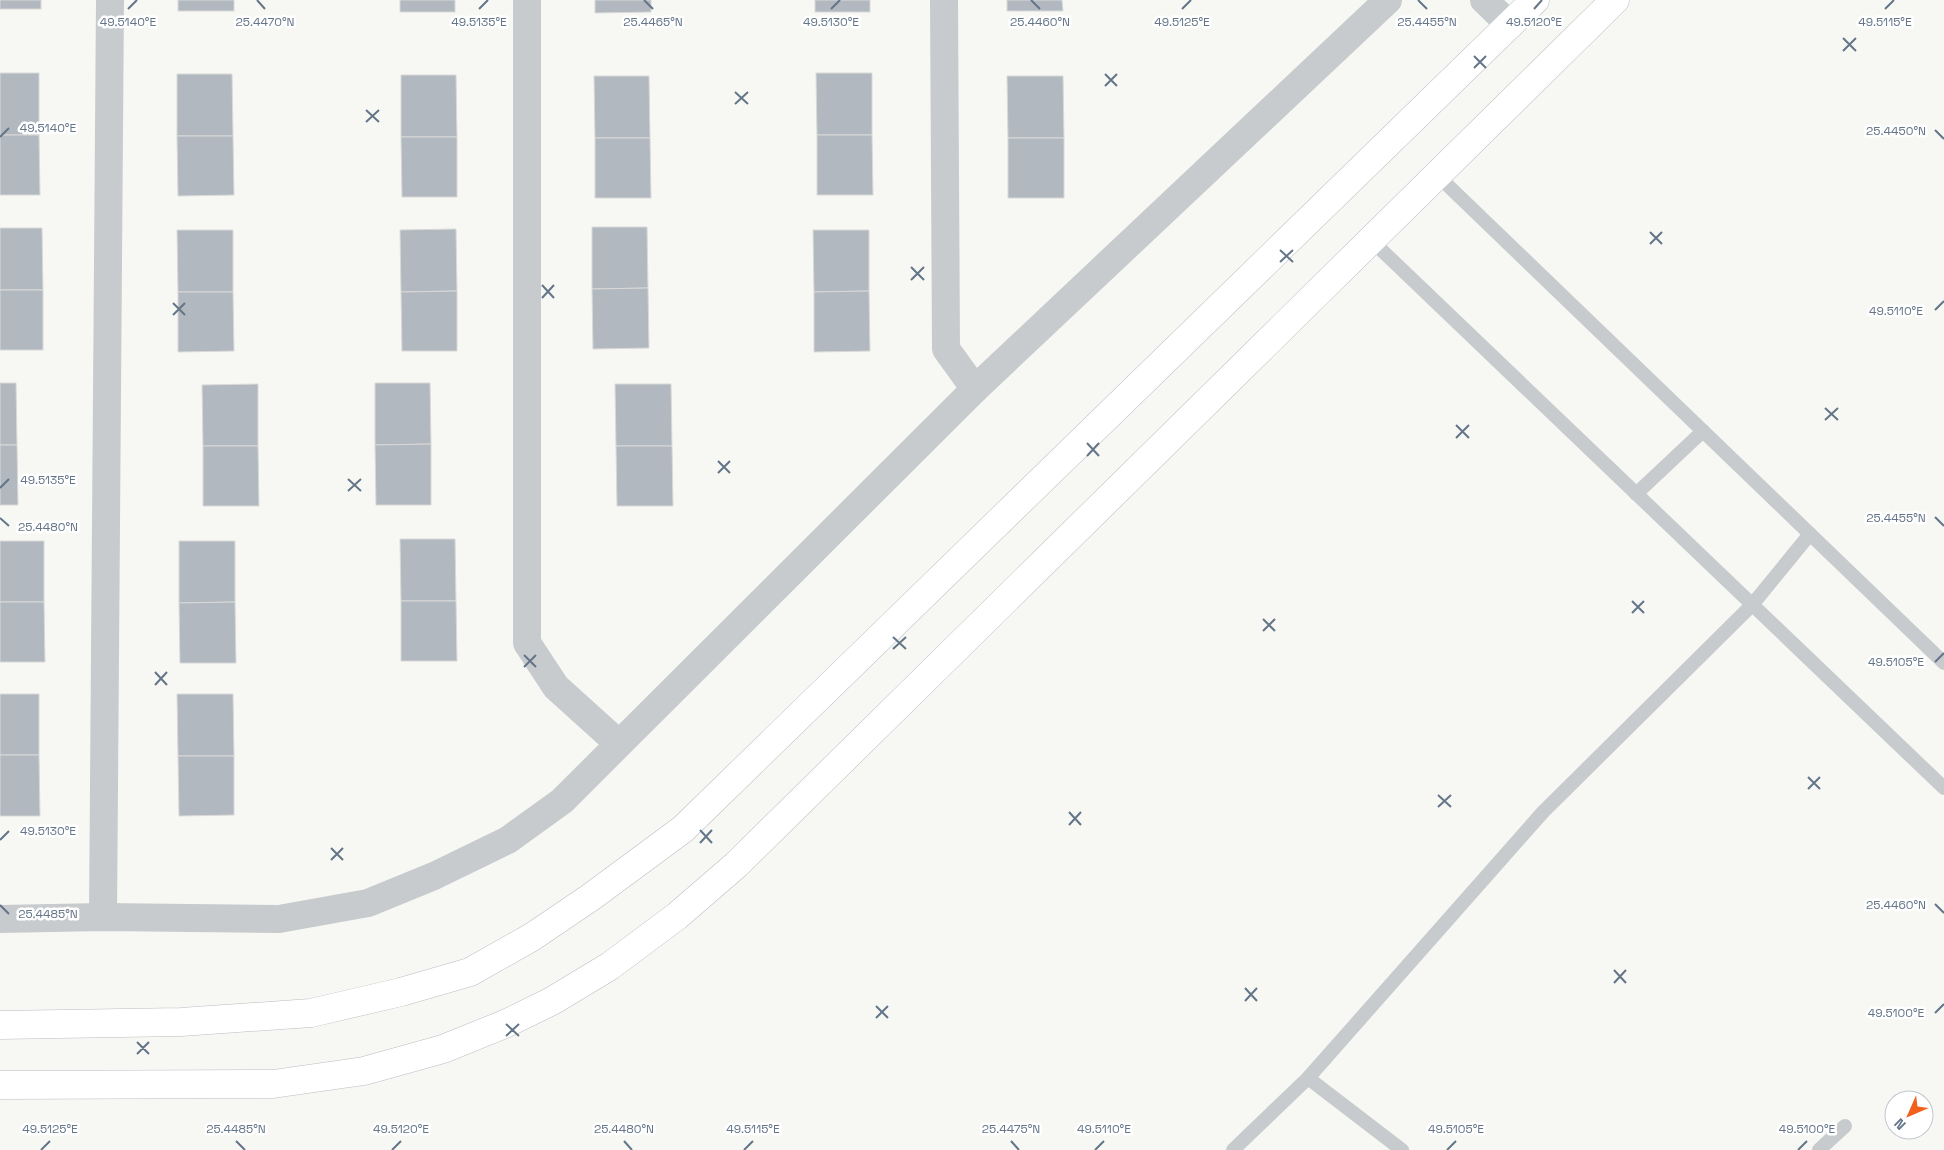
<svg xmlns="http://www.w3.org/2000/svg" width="1944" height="1150" font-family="'Space Grotesk',sans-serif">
	<rect width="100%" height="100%" fill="#f7f8f4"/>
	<g fill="#b1b8bf" stroke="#d9d9d7">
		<rect x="0" y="0" width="41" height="9"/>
		<rect x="178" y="0" width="56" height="11"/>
		<rect x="400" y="0" width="55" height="12"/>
		<path d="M595 0H651V12L595 13Z"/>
		<rect x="815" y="0" width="55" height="12"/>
		<path d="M1007 0H1062L1063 11H1007Z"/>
		<rect x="0" y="73" width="39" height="62"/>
		<path d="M816 73H872V135H817Z"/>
		<path d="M177 74H232L233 136H177Z"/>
		<path d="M401 75H456L457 137H401Z"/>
		<path d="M594 76H649L650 138H595Z"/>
		<path d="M1007 76H1063L1064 138H1008Z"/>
		<path d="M0 135H39L40 195H0Z"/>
		<path d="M817 135H872L873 195H817Z"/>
		<path d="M177 136H233L234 195 178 196Z"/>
		<path d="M401 137H457V197H402Z"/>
		<path d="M595 138H650L651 198H595Z"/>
		<rect x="1008" y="138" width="56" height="60"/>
		<path d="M592 227H647L648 288 592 289Z"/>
		<path d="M0 228H42L43 290H0Z"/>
		<path d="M456 229 457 291 401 292 400 230Z"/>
		<path d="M177 230H233V292H178Z"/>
		<path d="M813 230H869V291L814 292Z"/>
		<path d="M648 288 649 348 593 349 592 289Z"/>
		<rect x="0" y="290" width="43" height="60"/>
		<path d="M457 291V351H402L401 292Z"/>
		<path d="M869 291 870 351 814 352V292Z"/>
		<path d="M178 292H233L234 351 178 352Z"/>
		<path d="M0 383H16L17 445H0Z"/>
		<path d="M375 383H430L431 444 375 445Z"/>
		<path d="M258 384V446H203L202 385Z"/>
		<path d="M615 384H671L672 446H616Z"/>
		<path d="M431 444V505H376L375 445Z"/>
		<path d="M0 445H17L18 505H0Z"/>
		<path d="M203 446H258L259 506H203Z"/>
		<path d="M616 446H672L673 506H617Z"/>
		<path d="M400 539H455L456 601H401Z"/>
		<rect x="0" y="541" width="44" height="61"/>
		<path d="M179 541H235V602L179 603Z"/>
		<path d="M401 601H456L457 661H401Z"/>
		<path d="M0 602H44L45 662H0Z"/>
		<path d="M235 602 236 663H180L179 603Z"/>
		<rect x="0" y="694" width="39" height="61"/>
		<path d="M177 694H233L234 756H178Z"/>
		<path d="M0 755H39L40 816H0Z"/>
		<path d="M178 756H234V815L179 816Z"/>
	</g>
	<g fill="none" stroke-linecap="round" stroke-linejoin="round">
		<g stroke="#b9bec3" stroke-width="29">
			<g id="secondary">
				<path d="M0 1025 181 1022 311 1013 401 992 470 972 532 937 591 897 683 829 1535 0"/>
				<path d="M0 1085 273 1084 364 1071 443 1049 505 1024 552 1001 610 966 677 916 736 865 1615 0"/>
			</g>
		</g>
		<g stroke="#c7cbce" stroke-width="14">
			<path d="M1437 175 1944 663"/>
			<path d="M1371 240 1944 788"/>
			<path d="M1636 494 1703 431"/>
			<path d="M1308 1078 1402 1150"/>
			<path d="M1233 1150 1308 1078 1543 812 1752 605 1810 534"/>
			<path d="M1819 1150 1845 1126"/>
		</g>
		<g stroke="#c7cbce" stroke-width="28">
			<path d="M527 0V643L556 687 618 743"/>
			<path d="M944 0 946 349 975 389"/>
			<path d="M1484 0 1510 25"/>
			<path d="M103 917 110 0"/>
			<path d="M0 919 103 917 279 919 368 903 434 876 508 840 562 801 975 389 1388 0"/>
		</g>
		<use href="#secondary" stroke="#fff" stroke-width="28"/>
	</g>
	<path fill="none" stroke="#647588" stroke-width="2" d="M257 0 265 9M644 0 653 9M1031 0 1040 9M1418 0 1427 9M128 9 137 0M479 9 488 0M831 9 840 0M1182 9 1191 0M1534 9 1542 0M1885 9 1894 0M1843 38 1856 51M1843 51 1856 38M1474 56 1486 68M1474 68 1486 56M1105 74 1117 86M1105 86 1117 74M735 92 748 104M735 104 748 92M366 110 379 122M366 122 379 110M1935 130 1944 139M0 137 9 128M1650 232 1662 244M1650 244 1662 232M1280 250 1293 262M1280 262 1293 250M911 267 924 280M911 280 924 267M542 285 554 298M542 298 554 285M173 303 185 315M1935 310 1944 301M173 315 185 303M1825 408 1838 420M1825 420 1838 408M1456 425 1469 438M1456 438 1469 425M1087 443 1099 456M1087 456 1099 443M718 461 730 473M718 473 730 461M348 479 361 491M0 488 9 479M348 491 361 479M1935 517 1944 526M0 518 9 526M1632 601 1644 613M1632 613 1644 601M1263 619 1275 631M1263 631 1275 619M893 637 906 649M893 649 906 637M524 655 536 667M1935 662 1944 653M524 667 536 655M155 672 167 685M155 685 167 672M1808 777 1820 789M1808 789 1820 777M1438 795 1451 807M1438 807 1451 795M1069 812 1081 825M1069 825 1081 812M700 830 712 843M0 840 9 831M700 843 712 830M331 848 343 860M331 860 343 848M1935 904 1944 913M0 905 9 914M1614 970 1626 983M1614 983 1626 970M1245 988 1257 1001M1245 1001 1257 988M876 1006 888 1018M1935 1013 1944 1004M876 1018 888 1006M506 1024 519 1036M506 1036 519 1024M137 1042 149 1054M137 1054 149 1042M236 1141 245 1150M624 1141 632 1150M1011 1141 1019 1150M41 1150 50 1141M392 1150 401 1141M744 1150 753 1141M1095 1150 1104 1141M1447 1150 1456 1141M1798 1150 1807 1141"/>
	<g font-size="12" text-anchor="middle" fill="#647588" stroke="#fff" stroke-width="5" stroke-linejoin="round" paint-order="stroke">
		<text x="128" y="26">49.5140°E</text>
		<text x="265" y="26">25.4470°N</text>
		<text x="479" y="26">49.5135°E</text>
		<text x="653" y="26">25.4465°N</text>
		<text x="831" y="26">49.5130°E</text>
		<text x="1040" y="26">25.4460°N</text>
		<text x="1182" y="26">49.5125°E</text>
		<text x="1427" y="26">25.4455°N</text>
		<text x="1885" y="26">49.5115°E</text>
		<text x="1534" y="26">49.5120°E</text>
		<text x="48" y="132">49.5140°E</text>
		<text x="1896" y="135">25.4450°N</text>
		<text x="1896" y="315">49.5110°E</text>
		<text x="48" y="484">49.5135°E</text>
		<text x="1896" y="522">25.4455°N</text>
		<text x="48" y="531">25.4480°N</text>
		<text x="1896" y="666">49.5105°E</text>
		<text x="48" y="835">49.5130°E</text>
		<text x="1896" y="909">25.4460°N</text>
		<text x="48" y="918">25.4485°N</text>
		<text x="1896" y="1017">49.5100°E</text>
		<text x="50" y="1133">49.5125°E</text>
		<text x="401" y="1133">49.5120°E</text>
		<text x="753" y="1133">49.5115°E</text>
		<text x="1104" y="1133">49.5110°E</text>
		<text x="1456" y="1133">49.5105°E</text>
		<text x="236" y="1133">25.4485°N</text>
		<text x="624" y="1133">25.4480°N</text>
		<text x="1011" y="1133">25.4475°N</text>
		<text x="1807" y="1133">49.5100°E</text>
	</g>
	<g transform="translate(1909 1115) rotate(225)"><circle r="24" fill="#ffffff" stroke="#c1c8cf"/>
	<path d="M0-4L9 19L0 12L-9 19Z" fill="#f1611b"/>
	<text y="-8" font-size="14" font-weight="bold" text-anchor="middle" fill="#647588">N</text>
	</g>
</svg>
